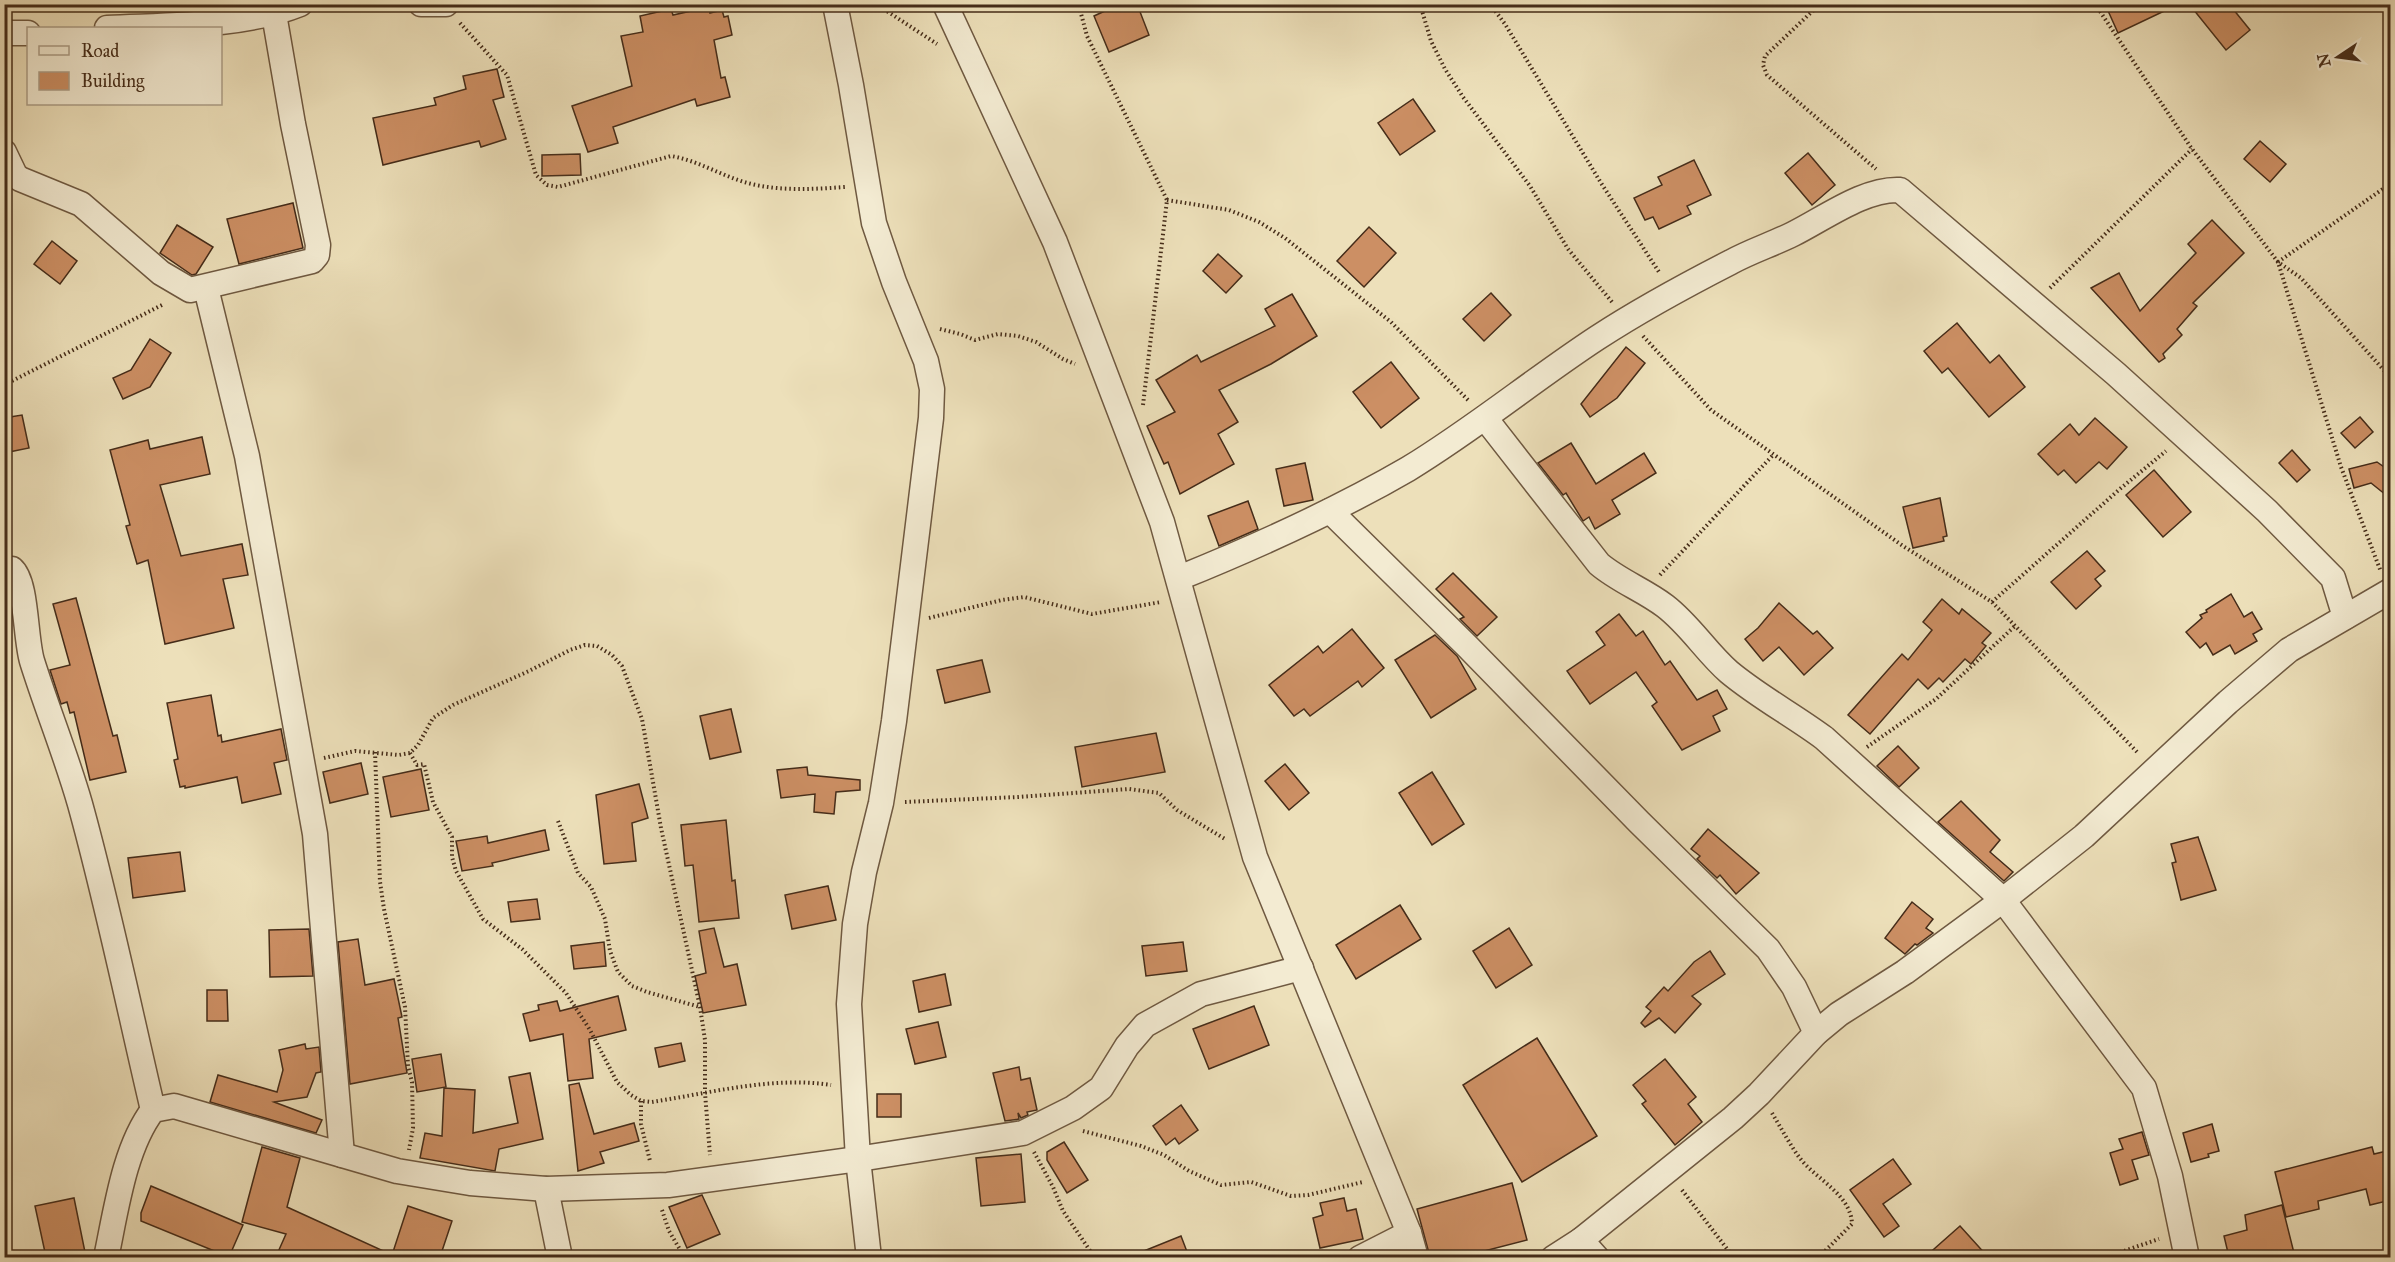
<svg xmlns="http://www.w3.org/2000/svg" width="2395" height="1262" font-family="'IM FELL Great Primer',serif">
	<rect width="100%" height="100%" fill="#ede0ba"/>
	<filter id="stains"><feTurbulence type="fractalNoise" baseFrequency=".00333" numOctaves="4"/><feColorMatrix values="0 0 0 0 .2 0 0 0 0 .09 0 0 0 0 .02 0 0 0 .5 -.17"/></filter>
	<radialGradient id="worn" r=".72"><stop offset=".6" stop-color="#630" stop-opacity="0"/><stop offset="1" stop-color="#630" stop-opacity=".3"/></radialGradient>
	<g fill="#cc8f64" stroke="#452c19" stroke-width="1.5">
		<path d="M1120 4H1137L1149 35 1109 52 1094 16Z"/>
		<path d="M2105 4H2179L2118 33Z"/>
		<path d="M2189 4H2229L2250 30 2226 50Z"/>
		<path d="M709 7 710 13 722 10 724 17 728 16 732 35 714 40 721 78 725 77 730 97 697 106 695 99 613 127 618 143 588 152 572 106 632 86 621 36 643 32 640 16 671 9 673 15Z"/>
		<path d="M497 69 504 97 493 100 506 139 481 147 479 141 383 165 373 118 436 105 434 98 466 89 463 76Z"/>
		<path d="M1413 99 1435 131 1400 155 1378 123Z"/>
		<path d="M2260 141 2286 164 2270 182 2244 159Z"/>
		<path d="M1808 153 1835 185 1812 205 1785 173Z"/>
		<path d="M580 154 581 175 542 176V155Z"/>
		<path d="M1694 160 1711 195 1687 206 1691 214 1659 229 1653 217 1645 220 1634 198 1662 185 1658 177Z"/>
		<path d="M293 203 303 248 239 264 227 219Z"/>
		<path d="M2212 220 2244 253 2193 303 2197 306 2177 329 2182 335 2163 354 2165 358 2159 362 2091 288 2119 273 2140 311 2196 253 2188 244Z"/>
		<path d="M177 225 213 247 196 274 192 275 160 253Z"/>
		<path d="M1369 227 1396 253 1364 287 1337 261Z"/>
		<path d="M52 241 77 261 60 284 34 264Z"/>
		<path d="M1218 254 1242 276 1226 293 1203 271Z"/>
		<path d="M1491 293 1511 315 1484 341 1463 319Z"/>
		<path d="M1292 294 1317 336 1271 364 1219 390 1238 422 1218 434 1234 464 1180 494 1168 462 1164 464 1147 426 1175 412 1156 380 1197 355 1201 362 1275 326 1265 309Z"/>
		<path d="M1957 323 1990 363 1999 355 2025 387 1989 417 1948 368 1942 373 1924 351Z"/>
		<path d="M150 339 171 353 150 387 123 399 113 378 131 370Z"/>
		<path d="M1626 347 1645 363 1617 398 1590 417 1581 404Z"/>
		<path d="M1391 362 1419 398 1381 428 1353 392Z"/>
		<path d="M22 415 29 448 4 453V418Z"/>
		<path d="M2360 417 2373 432 2355 448 2341 433Z"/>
		<path d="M2095 418 2127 447 2107 469 2099 462 2076 483 2064 470 2058 475 2038 454 2070 424 2079 435Z"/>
		<path d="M202 437 210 474 160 485 181 556 242 544 248 575 223 579 234 628 165 644 148 560 137 564 126 526 130 525 110 450 148 440 150 449Z"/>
		<path d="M1571 443 1596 484 1644 453 1656 473 1612 500 1620 514 1595 529 1589 517 1583 521 1566 493 1563 495 1538 463Z"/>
		<path d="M2292 450 2310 470 2297 482 2279 463Z"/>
		<path d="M2377 462 2391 472V499L2371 483 2354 488 2349 469Z"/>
		<path d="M1305 463 1313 500 1284 506 1276 469Z"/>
		<path d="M2154 470 2191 512 2163 537 2126 495Z"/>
		<path d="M1940 498 1947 536 1943 537 1944 541 1913 548 1903 507Z"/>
		<path d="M1248 501 1258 529 1219 546 1208 516Z"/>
		<path d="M2087 551 2105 571 2095 579 2101 586 2076 609 2051 582Z"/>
		<path d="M1453 573 1497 617 1477 636 1460 619 1464 617 1436 589Z"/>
		<path d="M2231 594 2244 617 2252 612 2262 629 2253 634 2257 641 2235 654 2230 645 2213 655 2206 643 2200 648 2186 632 2202 618 2200 615 2207 612 2206 610Z"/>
		<path d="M76 598 113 736 117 735 126 772 90 780 74 712 70 713 67 702 61 704 50 670 70 665 53 604Z"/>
		<path d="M1942 599 1959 614 1962 609 1991 633 1982 643 1986 646 1971 664 1965 659 1943 682 1939 678 1928 689 1918 679 1870 734 1848 715 1902 654 1908 660 1932 630 1923 622Z"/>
		<path d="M1779 603 1813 634 1817 631 1833 648 1804 675 1779 647 1763 661 1745 639 1758 628Z"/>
		<path d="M1619 614 1636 636 1643 631 1665 665 1670 661 1697 700 1717 690 1727 709 1713 716 1720 731 1682 750 1652 706 1657 702 1636 672 1590 704 1567 671 1605 645 1596 632Z"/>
		<path d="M1352 629 1384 668 1362 687 1358 681 1310 716 1304 709 1294 716 1269 685 1318 646 1323 653Z"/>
		<path d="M1435 635 1457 656 1476 689 1431 718 1395 660Z"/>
		<path d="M982 660 990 692 945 703 937 670Z"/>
		<path d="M211 695 218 736 221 735 222 742 281 729 287 760 274 763 281 794 242 803 237 777 185 788V786L180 787 174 760 178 759 167 703Z"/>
		<path d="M731 709 741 752 710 759 700 716Z"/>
		<path d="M1156 733 1165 772 1082 787 1075 747Z"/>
		<path d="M1898 746 1919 768 1899 787 1877 766Z"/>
		<path d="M361 763 368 794 330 803 323 772Z"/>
		<path d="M1285 764 1309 793 1289 810 1265 781Z"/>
		<path d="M807 767 808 775 860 780V790L836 792 834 814 814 812 815 794 781 798 777 770Z"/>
		<path d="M421 769 429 810 391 817 383 777Z"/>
		<path d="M1432 772 1464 824 1432 845 1399 793Z"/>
		<path d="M639 784 648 818 632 823 636 861 604 864 596 795Z"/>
		<path d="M1961 801 2000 840 1990 852 2013 872 2004 881 1938 822Z"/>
		<path d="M726 820 732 881 735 880 739 918 699 922 693 865 685 866 681 825Z"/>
		<path d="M1708 829 1759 873 1736 894 1720 875 1717 878 1697 859 1700 856 1691 849Z"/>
		<path d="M545 830 549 850 492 863 493 866 462 871 456 841 487 836 488 843Z"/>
		<path d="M2198 837 2216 890 2181 900 2172 863 2176 862 2171 844Z"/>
		<path d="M180 852 185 891 133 898 128 858Z"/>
		<path d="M828 886 836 920 792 929 785 895Z"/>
		<path d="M537 899 540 919 511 922 508 902Z"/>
		<path d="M1912 902 1933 919 1926 928 1933 933 1917 945 1915 944 1905 954 1885 938Z"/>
		<path d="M1400 905 1421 939 1356 979 1336 945Z"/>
		<path d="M714 928 724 967 737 964 746 1005 703 1013 695 976 706 973 699 931Z"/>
		<path d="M1509 928 1532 965 1496 988 1473 951Z"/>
		<path d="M309 929 313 976 270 977 269 930Z"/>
		<path d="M358 939 365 985 394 979 402 1017 398 1018 407 1073 350 1084 338 942Z"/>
		<path d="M604 942 606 966 574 969 571 946Z"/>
		<path d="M1183 942 1187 971 1146 976 1142 946Z"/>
		<path d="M1710 951 1725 974 1692 996 1701 1004 1675 1033 1659 1018 1645 1027 1641 1023 1651 1011 1646 1007 1664 987 1668 991 1694 962Z"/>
		<path d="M945 974 951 1005 919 1012 913 981Z"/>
		<path d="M207 990H227L228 1021H207Z"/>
		<path d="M618 996 626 1030 589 1039 593 1078 568 1081 563 1034 530 1041 523 1014 539 1010 538 1005 557 1001 560 1011Z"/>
		<path d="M1254 1006 1269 1045 1209 1069 1193 1029Z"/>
		<path d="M938 1022 946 1057 915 1064 906 1029Z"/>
		<path d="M1537 1038 1597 1136 1522 1182 1463 1085Z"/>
		<path d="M681 1043 685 1061 659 1067 655 1048Z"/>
		<path d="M305 1044 306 1049 319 1047 321 1072 316 1073 307 1097 274 1102 322 1120 316 1133 210 1102 218 1075 277 1092 283 1070 279 1050Z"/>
		<path d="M441 1054 446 1087 417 1092 412 1059Z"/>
		<path d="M1665 1059 1696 1097 1688 1104 1702 1122 1675 1145 1642 1104 1646 1101 1633 1085Z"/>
		<path d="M1019 1067 1021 1080 1030 1078 1037 1110 1027 1112 1028 1115 1021 1118 1018 1113 1019 1119 1005 1121 993 1073Z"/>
		<path d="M530 1073 543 1139 499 1149 495 1171 420 1158 425 1133 442 1136 444 1088 475 1090 473 1133 518 1123 509 1077Z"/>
		<path d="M579 1083 594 1134 634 1123 639 1141 600 1152 604 1163 578 1171 569 1085Z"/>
		<rect x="877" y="1094" width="24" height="23"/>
		<path d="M1181 1105 1198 1130 1179 1144 1175 1138 1166 1145 1153 1126Z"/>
		<path d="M2212 1124 2219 1151 2208 1154 2209 1157 2191 1162 2183 1133Z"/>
		<path d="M2142 1132 2149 1155 2132 1160 2138 1179 2120 1185 2110 1153 2123 1149 2119 1139Z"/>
		<path d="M1064 1142 1088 1180 1067 1193 1047 1160V1152Z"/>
		<path d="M262 1147 300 1158 287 1207 392 1255 408 1206 452 1221 440 1257H290L278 1252 286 1234 242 1222Z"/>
		<path d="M2372 1147 2374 1154 2391 1150V1200L2370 1205 2366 1189 2318 1201 2319 1209 2286 1217 2275 1172Z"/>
		<path d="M1021 1154 1025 1202 981 1206 976 1158Z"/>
		<path d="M1893 1159 1911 1184 1883 1204 1899 1226 1884 1237 1850 1190Z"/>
		<path d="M1512 1183 1527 1240 1461 1257H1430L1417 1209Z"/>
		<path d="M151 1186 243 1225 229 1257 141 1221V1213Z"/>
		<path d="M702 1195 720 1234 687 1248 669 1207Z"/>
		<path d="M74 1198 86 1257H46L35 1206Z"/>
		<path d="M1344 1198 1347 1211 1356 1209 1363 1239 1320 1248 1313 1218 1323 1215 1320 1203Z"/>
		<path d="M2282 1205 2295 1257H2229L2224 1236 2247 1230 2245 1215Z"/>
		<path d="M1960 1226 1988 1257H1925Z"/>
		<path d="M1181 1236 1189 1257H1129Z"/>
	</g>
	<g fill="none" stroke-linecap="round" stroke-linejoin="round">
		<g stroke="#6f5941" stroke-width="27">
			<g id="minor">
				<path d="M421 4H446"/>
				<path d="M835 4 851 85 874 223 894 282 926 361 932 389 931 418 894 721 881 803 864 872 855 924 849 1004 858 1159 869 1258"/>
				<path d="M945 4 1055 242 1162 522 1255 857 1409 1233 1416 1258"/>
				<path d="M107 28C168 25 243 27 300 4"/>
				<path d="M4 33H28"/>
				<path d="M4 152 15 175 20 179 81 204 161 273 190 290 312 261 317 255 318 245 293 124 274 14"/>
				<path d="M206 288 247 456 315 834 342 1155"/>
				<path d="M1485 418 1599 564C1619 581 1644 590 1665 606 1690 625 1706 652 1729 672 1759 697 1793 715 1824 738L2003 900 2144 1088 2170 1176 2187 1258"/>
				<path d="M1330 511 1468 647 1639 822 1768 949 1794 987 1816 1033"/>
				<path d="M4 570 12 569C27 582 25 638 32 661 47 709 66 755 80 804 108 905 129 1008 153 1110"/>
				<path d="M1179 578C1258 546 1334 512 1408 469 1474 429 1533 380 1597 338 1640 310 1686 285 1731 262 1751 251 1773 244 1793 234 1825 218 1865 188 1900 190L2116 374 2267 511 2333 578 2345 617"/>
				<path d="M546 1189 560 1258"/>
				<path d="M1581 1240 1597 1258"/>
				<path d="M106 1258C116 1211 124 1148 153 1110L174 1106 397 1171 470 1183 546 1189 668 1185 858 1159 1023 1133 1073 1108 1101 1088 1127 1046 1145 1025 1201 994 1301 968"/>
				<path d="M1360 1258 1409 1233"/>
				<path d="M1553 1258 1581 1240 1733 1118 1759 1094 1816 1033 1839 1014 1905 972 2003 900 2084 836 2228 702 2289 650 2390 591"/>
			</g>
		</g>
		<g stroke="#452c19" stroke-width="4" stroke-dasharray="1.5 3" stroke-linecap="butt">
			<path d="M876 4 937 44"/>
			<path d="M1095 4V6H1079L1087 36 1167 200 1143 405"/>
			<path d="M1420 4 1431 41 1445 69 1463 97 1530 186 1568 249 1612 302"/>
			<path d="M1490 4 1505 24 1601 183 1659 272"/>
			<path d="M1820 4 1765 56 1763 65 1767 75 1876 169"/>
			<path d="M2095 4 2192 149 2278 262 2341 467 2381 572"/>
			<path d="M460 23 507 75 536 175 547 185 558 187 671 156C701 161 726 179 756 185 785 191 815 189 845 187"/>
			<path d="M2390 184 2278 262 2301 278 2390 377"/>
			<path d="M1167 200 1229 210 1259 222 1285 238 1391 322 1468 400"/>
			<path d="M2050 288 2192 149"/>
			<path d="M940 329 960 334 975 340 998 334 1018 336 1036 342 1063 359 1075 364"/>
			<path d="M1643 336 1711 410 1903 546 1992 602 2139 754"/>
			<path d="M4 385 164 304"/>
			<path d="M1660 575 1774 454"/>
			<path d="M1992 602 2121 488 2166 451"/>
			<path d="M929 618 1002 600 1024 597 1092 614 1161 602"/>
			<path d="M1867 747 1936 699 2015 626"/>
			<path d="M375 752 380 882 384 909 405 1007 408 1066 412 1082 413 1128 409 1150"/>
			<path d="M410 753 417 765 424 764 433 802 452 837V857L456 871 483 919 522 949 566 993 590 1030 617 1082 631 1095 641 1101 652 1102C710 1093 773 1076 831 1085"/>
			<path d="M324 758 355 751 399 755 410 753 418 745 433 718 453 705 529 671 570 650 585 645 597 646 612 655 622 666 642 719 661 828 700 1007 705 1040V1093L710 1155"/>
			<path d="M905 802 1018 797 1129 789 1159 793 1177 810 1225 839"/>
			<path d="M558 821 578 873 591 887 605 919 610 951 618 972 632 986 647 992 700 1007"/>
			<path d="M641 1101V1124L650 1161"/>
			<path d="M1772 1113C1781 1128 1789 1143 1799 1157 1815 1179 1851 1194 1852 1224L1818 1258"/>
			<path d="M1083 1131 1141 1146 1164 1155 1189 1171 1221 1185 1251 1182 1291 1196 1308 1195 1363 1182"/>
			<path d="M1034 1152 1053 1187 1063 1211 1095 1258"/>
			<path d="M1682 1190 1734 1258"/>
			<path d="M662 1210 669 1231 685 1258"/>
			<path d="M2103 1258 2159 1239"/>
		</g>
		<use href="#minor" stroke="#f3ebd2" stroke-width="24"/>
	</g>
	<rect width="2395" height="1262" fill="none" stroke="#ede0ba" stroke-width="24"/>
	<rect x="6" y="6" width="2383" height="1250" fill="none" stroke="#452c19" stroke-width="3"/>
	<rect x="12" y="12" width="2371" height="1238" fill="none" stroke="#452c19" stroke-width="1.5"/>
	<rect x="27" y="27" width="195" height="78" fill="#f3ebd2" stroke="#ad9f88" stroke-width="1.5"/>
	<rect x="39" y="46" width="30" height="9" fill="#f3ebd2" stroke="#ad9f88" stroke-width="1.5"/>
	<text x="81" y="57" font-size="18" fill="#452c19">Road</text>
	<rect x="39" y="72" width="30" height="18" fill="#cc8f64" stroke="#ad9f88" stroke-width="1.5"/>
	<text x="81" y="87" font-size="18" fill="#452c19">Building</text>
	<g transform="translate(2338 57) rotate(257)" stroke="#f3ebd2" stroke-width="4.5" paint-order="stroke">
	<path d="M0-4.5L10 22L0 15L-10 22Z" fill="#452c19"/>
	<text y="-9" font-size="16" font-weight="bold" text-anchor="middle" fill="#452c19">N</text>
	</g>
	<rect width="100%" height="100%" filter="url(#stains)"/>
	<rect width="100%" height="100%" fill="url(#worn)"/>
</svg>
